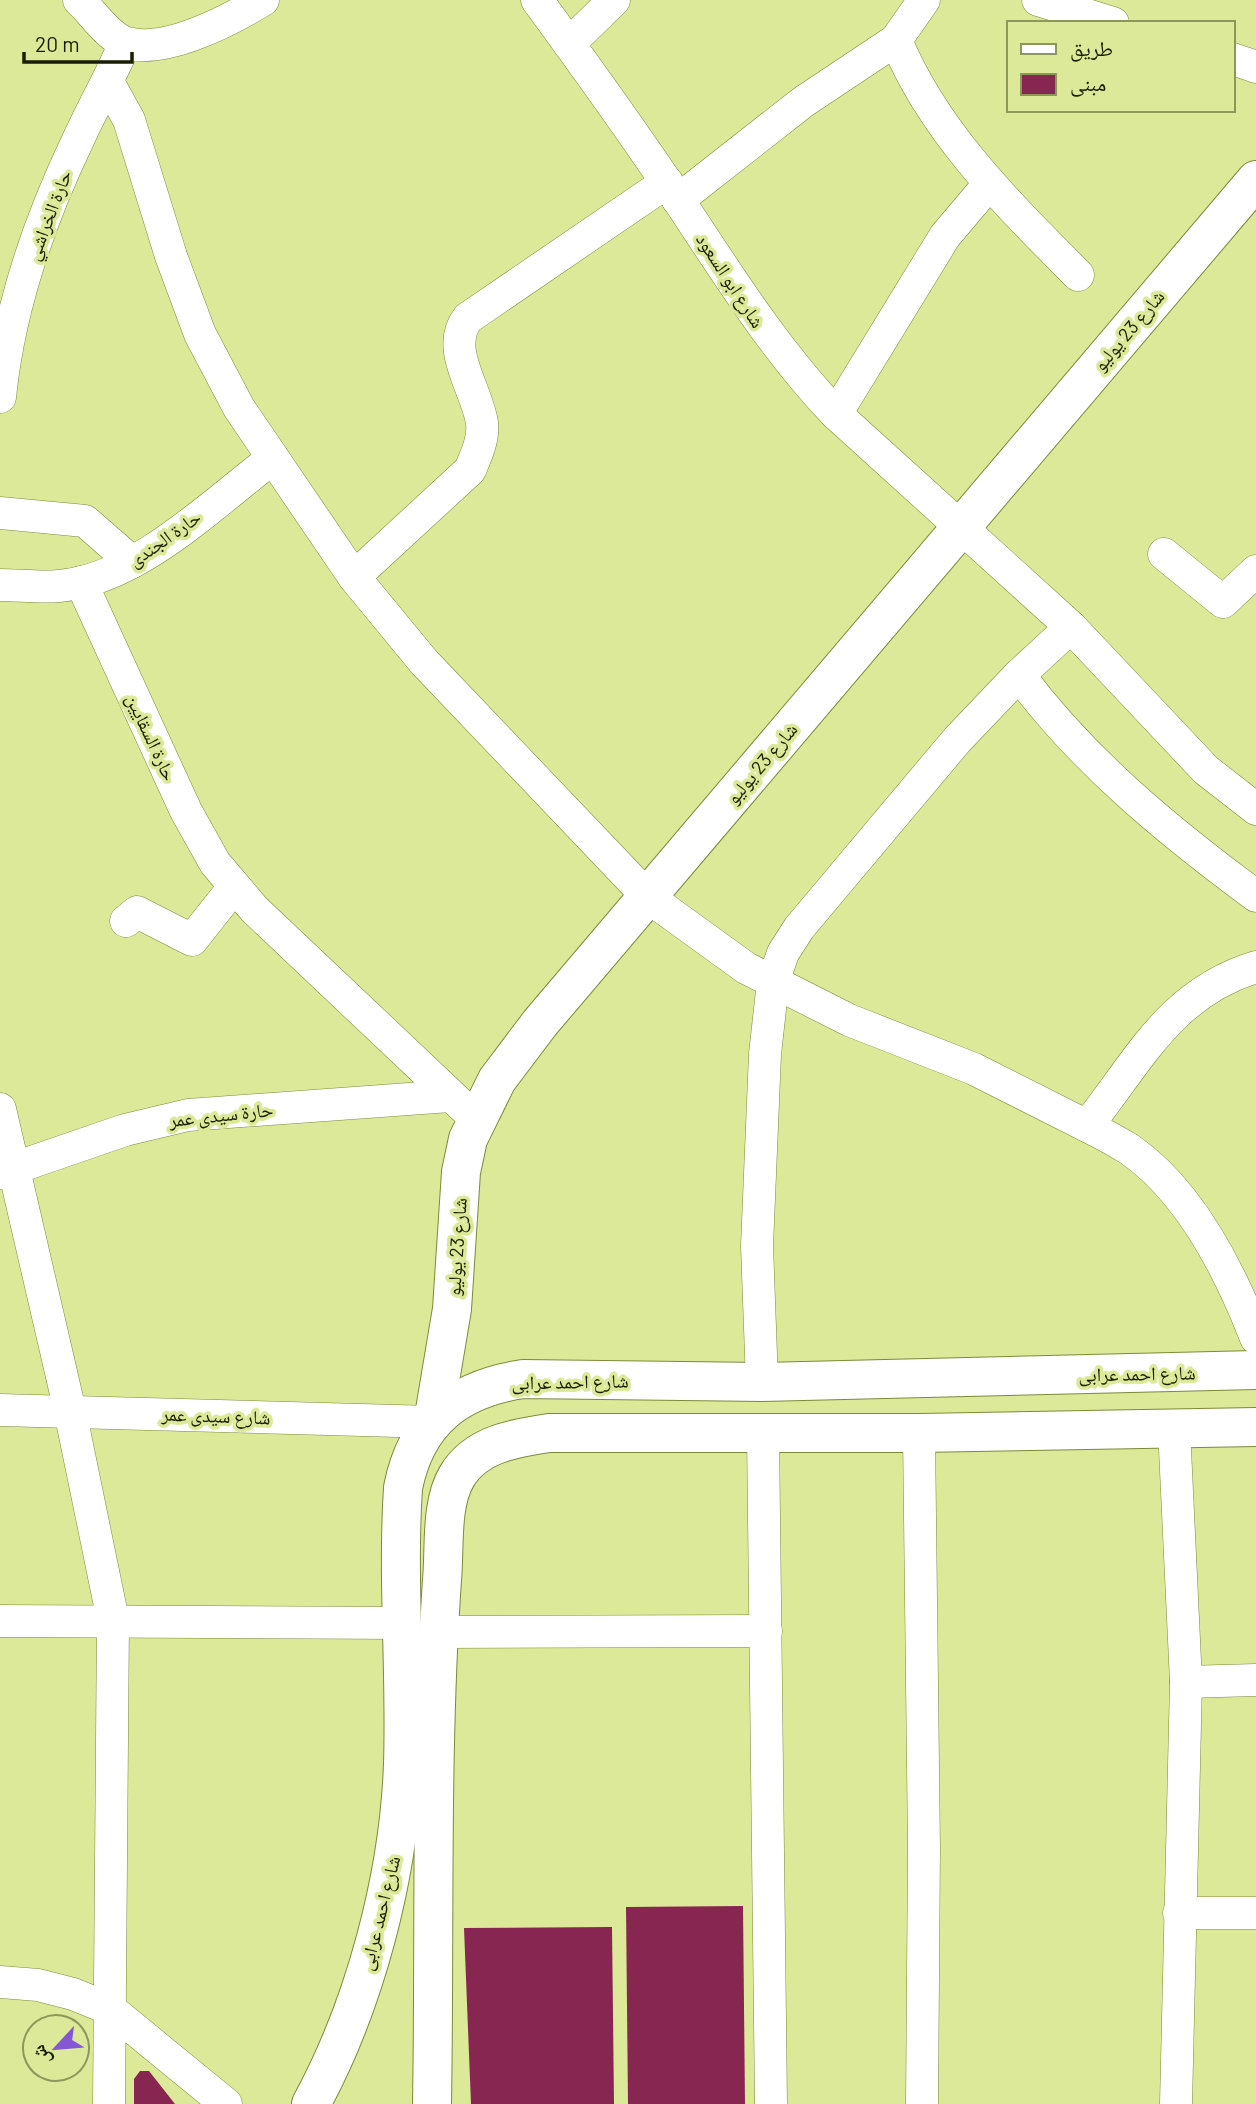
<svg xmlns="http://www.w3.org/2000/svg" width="1256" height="2104" font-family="Barlow,'Noto Naskh Arabic',sans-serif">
	<rect width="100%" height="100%" fill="#dbe999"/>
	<g fill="#882652">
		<path d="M743 1906 745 2104H628L626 1907Z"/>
		<path d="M612 1927 614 2104H471L464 1928Z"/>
		<path d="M140 2071H149L175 2104H134V2079Z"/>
	</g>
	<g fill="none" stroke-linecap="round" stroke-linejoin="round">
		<g stroke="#7d893b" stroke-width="33">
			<g id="minor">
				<path d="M79 0C92 12 110 39 127 43 166 54 230 20 263 0"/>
				<path d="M537 0C581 60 625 121 667 183 721 263 769 344 836 414L1071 627 1019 675C1084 762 1168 831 1256 896"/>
				<path d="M1038 0 1113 23"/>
				<path d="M896 40C934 133 1009 205 1078 275"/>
				<path d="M569 44 614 0"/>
				<path d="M1233 59 1256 67"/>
				<path d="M108 82 129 120 171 256 200 334 239 408 354 577 424 662 648 897 746 968 849 1020 974 1069 1087 1126C1139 1061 1170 993 1256 967"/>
				<path d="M678 200 803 102 896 40 924 0"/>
				<path d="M0 397C9 309 40 219 78 140 93 107 111 76 125 43"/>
				<path d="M836 414 945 236 989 184"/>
				<path d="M0 513 85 521 132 562"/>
				<path d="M1164 554 1223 602 1256 571"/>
				<path d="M354 577 470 470C476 456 484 439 482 423 477 389 444 348 468 318L667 182"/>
				<path d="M81 582 186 811 215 863 254 909 476 1119"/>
				<path d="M0 585C19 585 40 588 59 586 138 579 212 504 273 458"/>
				<path d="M1071 627 1206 770 1256 809"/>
				<path d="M126 921 137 912 192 940 234 887"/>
				<path d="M0 1109 70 1411 113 1620 109 2104"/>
				<path d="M1087 1126C1101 1133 1116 1141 1129 1149 1190 1191 1230 1271 1256 1338"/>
				<path d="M0 1173 125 1130 188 1115 450 1096"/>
				<path d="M762 1382 757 1246 765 1054 773 982 783 953 799 928 957 740 1019 675"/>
				<path d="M0 1410 433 1422"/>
				<path d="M1174 1428 1186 1682 1176 2104"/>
				<path d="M763 1433 771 2104"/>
				<path d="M919 1433 924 1849 922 2104"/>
				<path d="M0 1621 403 1623"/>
				<path d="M439 1632 766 1631"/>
				<path d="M1186 1682 1256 1680"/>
				<path d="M1179 1913H1256"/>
				<path d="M0 1982 38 1985 73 1994 110 2009 226 2104"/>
			</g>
		</g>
		<g stroke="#7d893b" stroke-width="40">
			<path id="tertiary" d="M433 1422 452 1309 461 1172 468 1139 497 1080 540 1023 1256 180"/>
		</g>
		<g stroke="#7d893b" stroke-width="40">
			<g id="secondary">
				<path d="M311 2104C365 2005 399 1876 403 1764 406 1672 397 1580 403 1488 416 1421 457 1389 523 1379L762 1382 1256 1370"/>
				<path d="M432 2104C435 1930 430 1754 442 1580 445 1549 440 1504 457 1476 476 1444 515 1438 549 1433H919L1256 1427"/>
			</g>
		</g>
		<use href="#minor" stroke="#fff" stroke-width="32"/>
		<use href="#tertiary" stroke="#fff" stroke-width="38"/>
		<use href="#secondary" stroke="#fff" stroke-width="38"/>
	</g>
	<g text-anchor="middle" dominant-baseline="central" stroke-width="7" stroke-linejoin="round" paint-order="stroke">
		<g font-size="19" fill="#191d00" stroke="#dbe999">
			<text transform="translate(48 215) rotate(-69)">حارة الخراشي</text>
			<text transform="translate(731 280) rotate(57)">شارع ابو السعود</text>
			<text transform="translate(1128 330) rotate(-50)">شارع 23 يوليو</text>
			<text transform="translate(164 538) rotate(-35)">حارة الجندى</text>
			<text transform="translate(152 737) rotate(65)">حارة السقايين</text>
			<text transform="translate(761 763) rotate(-50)">شارع 23 يوليو</text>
			<text transform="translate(221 1114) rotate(-6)">حارة سيدى عمر</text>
			<text transform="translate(456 1247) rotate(-86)">شارع 23 يوليو</text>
			<text transform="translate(1137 1373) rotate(-1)">شارع احمد عرابى</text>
			<text transform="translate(570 1381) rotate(-1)">شارع احمد عرابى</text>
			<text transform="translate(216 1415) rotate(2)">شارع سيدى عمر</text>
			<text transform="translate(379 1913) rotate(-76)">شارع احمد عرابى</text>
		</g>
	</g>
	<rect x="1007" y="21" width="228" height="91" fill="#dbe999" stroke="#8d975c" stroke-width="2"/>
	<rect x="1021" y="44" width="35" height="10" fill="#ffffff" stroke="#8d975c" stroke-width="2"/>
	<text x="1070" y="56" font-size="21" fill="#191d00">طريق</text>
	<rect x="1021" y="74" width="35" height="21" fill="#882652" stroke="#8d975c" stroke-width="2"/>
	<text x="1070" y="91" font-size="21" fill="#191d00">مبنى</text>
	<g transform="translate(56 2048) rotate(244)"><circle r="33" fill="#dbe999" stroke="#8d975c" stroke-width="2"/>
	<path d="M0-5L12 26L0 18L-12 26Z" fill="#8458d2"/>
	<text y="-10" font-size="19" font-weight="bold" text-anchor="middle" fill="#191d00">ش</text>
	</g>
	<path d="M24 52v10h108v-10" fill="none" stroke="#191d00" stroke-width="3.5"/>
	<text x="35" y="52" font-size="21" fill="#191d00" stroke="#dbe999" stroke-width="5" paint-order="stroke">20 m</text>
</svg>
